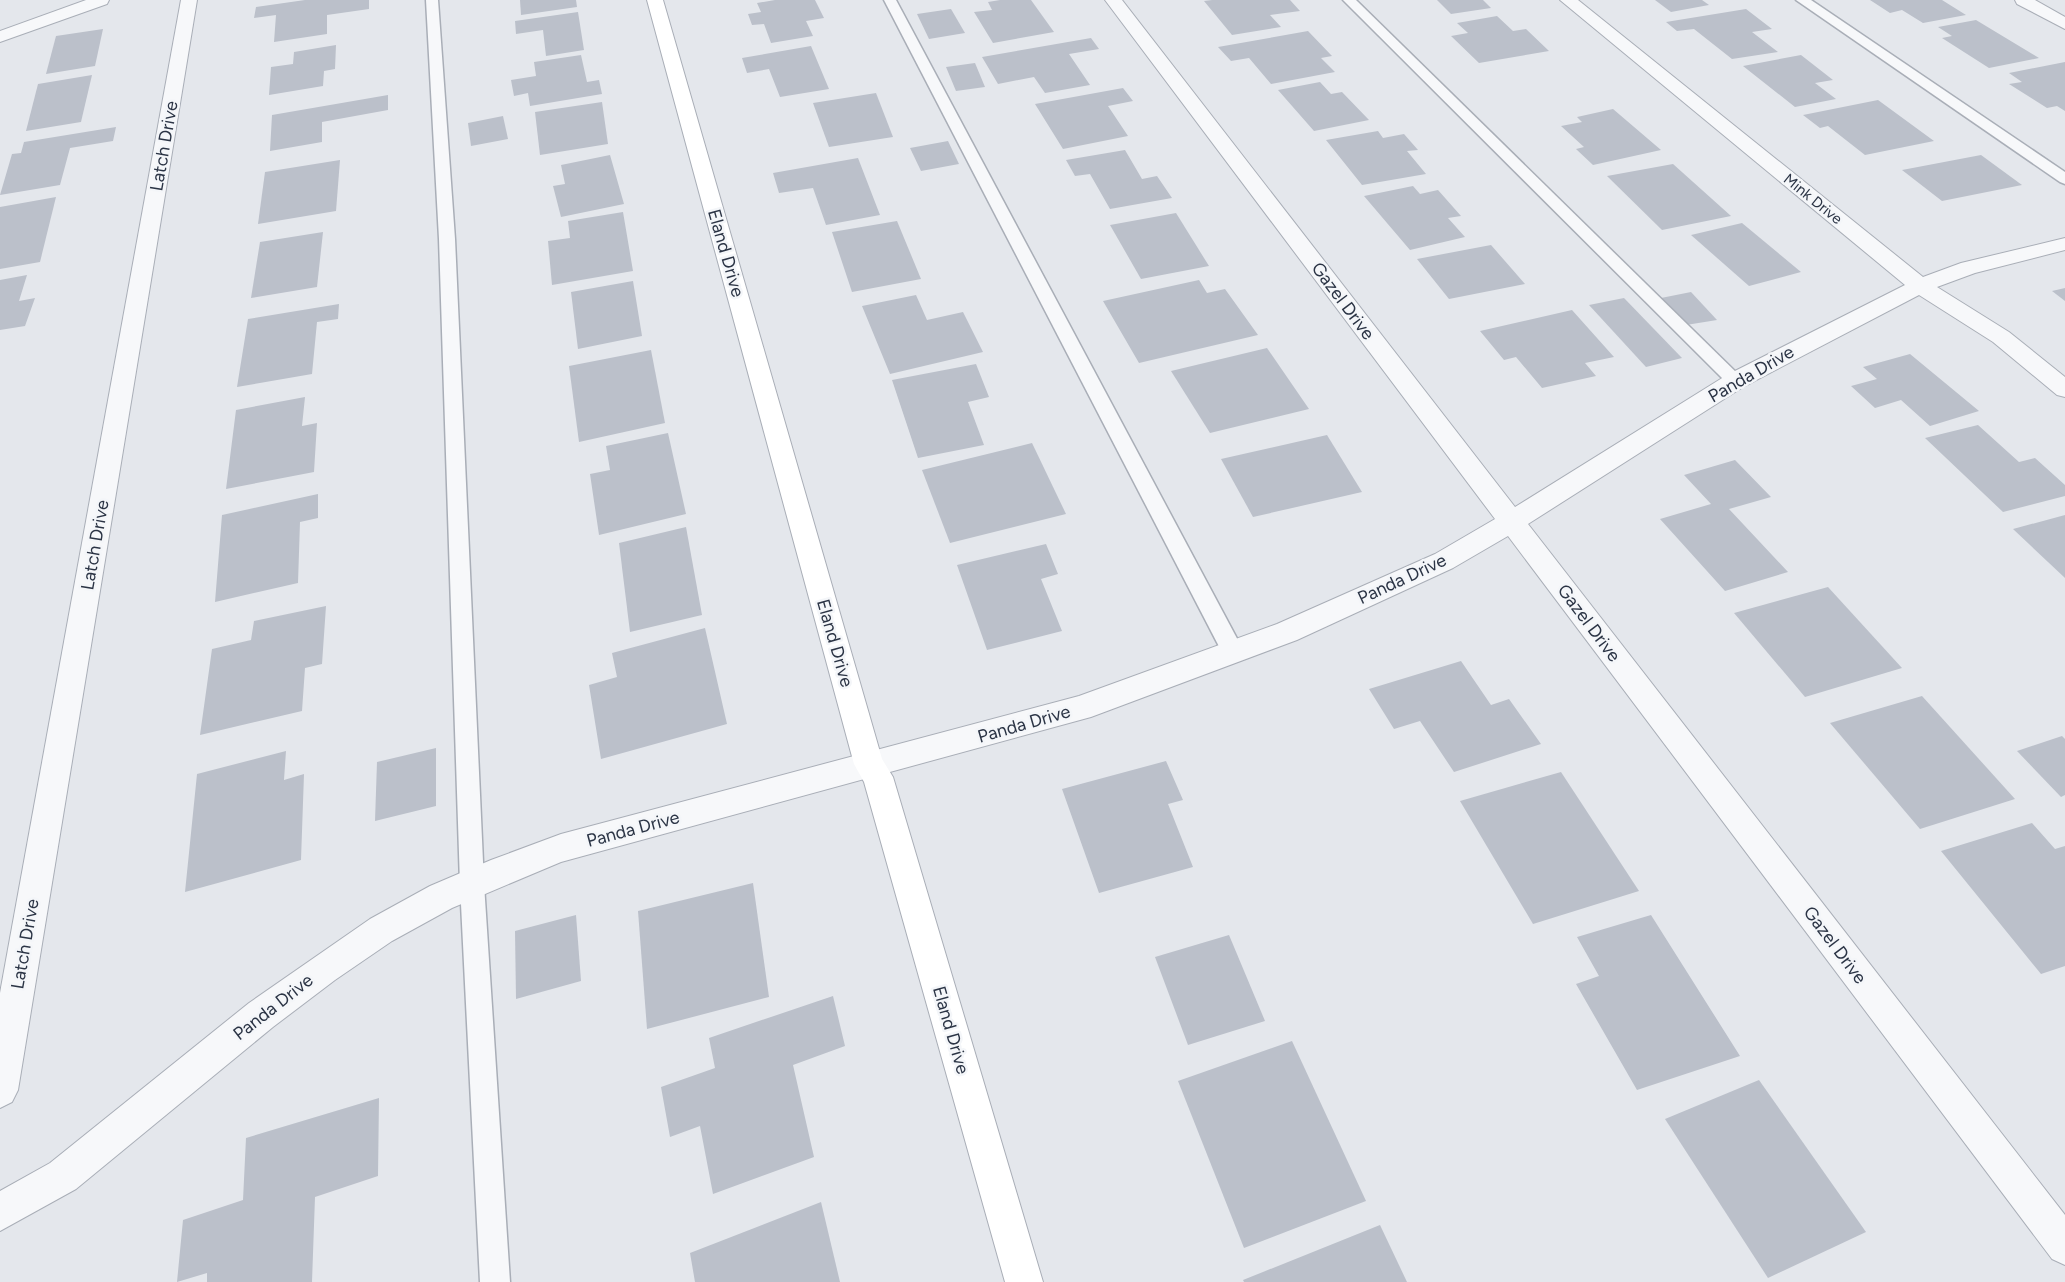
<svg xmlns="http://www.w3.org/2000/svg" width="2065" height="1282" font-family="Figtree,sans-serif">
	<rect width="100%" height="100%" fill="#e4e7ec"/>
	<g fill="#bbc0ca">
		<path d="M305 0H369V9L327 15V34L274 42 276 15 254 18 256 7Z"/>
		<path d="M520 0H576L577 7 521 15Z"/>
		<path d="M775 0H815L824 18 806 21 813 36 771 43 764 24 752 25 748 14 761 12 757 3Z"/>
		<path d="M1000 0H1031L1054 32 993 43 974 12 992 10 988 2Z"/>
		<path d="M1212 0H1290L1300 11 1270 15 1281 27 1232 35 1204 1Z"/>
		<path d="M1437 0H1483L1491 8 1451 14Z"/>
		<path d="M1655 0H1702L1709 5 1671 12Z"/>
		<path d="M1870 0H1942L1966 15 1923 23 1902 10 1890 13Z"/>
		<path d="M951 9 965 33 929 39 917 14Z"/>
		<path d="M1746 9 1772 29 1752 32 1778 52 1732 59 1694 29 1677 31 1666 22Z"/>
		<path d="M578 12 584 50 546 56 543 30 516 34 515 21Z"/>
		<path d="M1497 16 1513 31 1526 29 1549 51 1479 63 1451 36 1468 33 1457 23Z"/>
		<path d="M1976 20 2039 58 1989 68 1942 38 1952 36 1938 27Z"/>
		<path d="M103 29 95 66 46 74 56 36Z"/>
		<path d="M1308 31 1332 56 1321 58 1335 72 1271 84 1249 58 1231 61 1218 47Z"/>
		<path d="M1091 38 1099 49 1069 54 1090 85 1045 93 1034 77 998 84 982 57Z"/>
		<path d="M336 45 335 69 324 71 323 86 269 95 271 67 293 64 294 52Z"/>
		<path d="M811 46 829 89 780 97 769 69 747 73 742 58Z"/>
		<path d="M581 55 587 82 599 80 602 94 530 106 528 93 514 96 511 80 536 76 534 62Z"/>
		<path d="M1801 55 1833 80 1815 83 1836 99 1795 107 1743 66Z"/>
		<path d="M2065 62V111L2057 106 2047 108 2009 84 2022 82 2009 73Z"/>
		<path d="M975 63 985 87 956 91 946 67Z"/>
		<path d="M92 75 81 122 26 131 38 84Z"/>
		<path d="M1320 82 1331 94 1342 92 1369 120 1314 131 1278 90Z"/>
		<path d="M1123 88 1133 101 1108 106 1128 136 1063 149 1035 104Z"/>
		<path d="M876 93 893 137 829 147 813 103Z"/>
		<path d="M388 95V110L322 122V142L270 151 272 115Z"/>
		<path d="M1878 100 1934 141 1865 155 1828 126 1820 128 1803 115Z"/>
		<path d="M602 102 608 144 540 155 535 112Z"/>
		<path d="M1613 109 1661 150 1593 165 1576 149 1584 147 1561 126 1582 122 1577 117Z"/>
		<path d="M503 116 508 139 471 146 468 123Z"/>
		<path d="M116 127 113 141 70 148 60 185 0 195 12 154 21 153 24 142Z"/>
		<path d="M1378 131 1383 138 1404 134 1418 150 1407 151 1426 174 1362 185 1326 140Z"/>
		<path d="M948 141 959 164 921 171 910 148Z"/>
		<path d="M1125 150 1142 179 1157 176 1172 198 1110 209 1090 174 1075 176 1066 160Z"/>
		<path d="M610 155 624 204 561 217 553 186 565 184 561 165Z"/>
		<path d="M1981 155 2022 185 1942 201 1902 170Z"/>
		<path d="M858 158 880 215 826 225 813 188 779 193 773 173Z"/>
		<path d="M340 160 336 211 258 224 265 172Z"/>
		<path d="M1673 164 1731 216 1662 230 1607 176Z"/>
		<path d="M1413 186 1420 194 1438 190 1461 216 1448 218 1465 237 1410 250 1364 196Z"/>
		<path d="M56 197 40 262 0 269V207Z"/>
		<path d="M623 212 633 271 552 285 548 241 570 238 568 221Z"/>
		<path d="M1176 213 1209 266 1141 279 1110 225Z"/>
		<path d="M897 221 921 279 852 292 832 232Z"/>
		<path d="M1742 223 1801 272 1749 286 1691 235Z"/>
		<path d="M323 232 317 287 251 298 260 242Z"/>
		<path d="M1491 245 1525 284 1449 299 1417 259Z"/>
		<path d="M27 275 19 301 35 298 25 326 0 330V280Z"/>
		<path d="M1199 280 1207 293 1225 289 1258 335 1139 363 1103 301Z"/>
		<path d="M633 281 642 336 578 349 571 292Z"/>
		<path d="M2065 288V301L2052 291Z"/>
		<path d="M1691 292 1717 320 1686 325 1661 298Z"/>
		<path d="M916 295 927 320 963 312 983 352 890 374 862 306Z"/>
		<path d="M1624 298 1682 358 1646 367 1589 305Z"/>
		<path d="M339 304 338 319 317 322 312 374 237 387 248 319Z"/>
		<path d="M1572 310 1614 357 1585 363 1596 376 1542 388 1516 357 1504 360 1480 331Z"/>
		<path d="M1267 348 1309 409 1210 433 1171 371Z"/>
		<path d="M651 350 665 423 579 442 569 366Z"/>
		<path d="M1910 354 1979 411 1930 426 1901 400 1875 408 1851 386 1877 379 1863 367Z"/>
		<path d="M976 364 989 397 968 402 984 445 918 458 892 380Z"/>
		<path d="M305 397 302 426 317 423 314 472 226 489 236 410Z"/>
		<path d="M1978 425 2019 462 2035 458 2065 485V496L2003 512 1925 438Z"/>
		<path d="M668 433 686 514 599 535 590 474 610 470 606 446Z"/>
		<path d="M1327 435 1362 492 1253 517 1221 459Z"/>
		<path d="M1032 443 1066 514 950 543 922 470Z"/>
		<path d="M1735 460 1771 497 1729 509 1788 572 1725 591 1660 519 1711 504 1684 475Z"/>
		<path d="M318 494V518L300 522 298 583 215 602 222 515Z"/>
		<path d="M2065 515V578L2013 529Z"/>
		<path d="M686 527 702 615 630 632 619 543Z"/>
		<path d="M1046 544 1058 574 1041 579 1062 631 987 650 957 565Z"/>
		<path d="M1828 587 1902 668 1805 697 1734 613Z"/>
		<path d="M326 606 322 664 305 668 302 711 200 735 212 649 251 640 254 621Z"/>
		<path d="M705 628 727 724 601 759 589 685 617 677 612 653Z"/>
		<path d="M1461 661 1491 705 1509 699 1541 744 1454 772 1420 721 1394 729 1369 689Z"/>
		<path d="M1922 696 2015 799 1920 829 1830 723Z"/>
		<path d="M2062 736 2065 739V795L2061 797 2017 751Z"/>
		<path d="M436 748V806L375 821 377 762Z"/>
		<path d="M286 751 284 780 304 774 301 860 185 892 197 774Z"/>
		<path d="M1166 761 1183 800 1168 804 1193 867 1099 893 1062 789Z"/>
		<path d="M1561 772 1639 891 1533 924 1460 801Z"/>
		<path d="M2032 823 2055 849 2065 846V966L2041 974 1941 851Z"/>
		<path d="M753 883 769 997 647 1029 638 911Z"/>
		<path d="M576 915 581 981 516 999 515 931Z"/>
		<path d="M1651 915 1740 1056 1637 1090 1576 984 1599 976 1577 937Z"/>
		<path d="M1229 935 1265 1021 1188 1045 1155 957Z"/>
		<path d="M833 996 845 1046 793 1065 814 1157 713 1194 700 1126 670 1137 661 1087 715 1068 709 1038Z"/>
		<path d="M1292 1041 1366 1201 1244 1248 1178 1081Z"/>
		<path d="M1759 1080 1866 1232 1768 1278 1665 1119Z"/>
		<path d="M379 1098 378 1176 315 1197 312 1282H207V1273L177 1282 183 1220 243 1200 246 1138Z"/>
		<path d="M821 1202 840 1282H695L690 1253Z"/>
		<path d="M1380 1225 1407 1282H1244L1243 1280Z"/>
	</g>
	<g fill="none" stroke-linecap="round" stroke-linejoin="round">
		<g stroke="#a9aeb7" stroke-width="3">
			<g id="lane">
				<path d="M426 0H438L455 239 484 884 510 1282H480L460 884 439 239Z"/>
				<path d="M884 0H896L1241 646 1244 652 1241 658 1233 661 1225 658Z"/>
				<path d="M1343 0H1356L1741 377 1744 381 1741 385 1735 387 1729 385Z"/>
				<path d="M1796 0H1811L2065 172V184L2060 182Z"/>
			</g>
		</g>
		<g stroke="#a9aeb7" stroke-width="2">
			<g id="street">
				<path d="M86 0H109L107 4 0 42V31Z"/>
				<path d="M181 0H197L18 1090 12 1102 0 1108V993Z"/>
				<path d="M1105 0H1122L1515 507 1727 375 1905 285 1560 0H1578L1923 277 1961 263 2065 238V250L1975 273 1937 287 2009 332 2065 377V397L2057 395 1993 342 1919 295 1743 387 1528 524 2065 1215V1265L2052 1259 1508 536 1453 568 1297 640 1091 717 561 862 452 908 392 941 335 980 273 1027 76 1189 0 1231V1191L50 1163 249 1003 370 919 430 886 491 860 561 834 1079 696 1277 624 1435 554 1495 519Z"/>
				<path d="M2015 0H2035L2065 17V29L2017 4Z"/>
			</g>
		</g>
		<g stroke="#a9aeb7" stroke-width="2">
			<path id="secondary" d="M647 0H663L882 759 893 777 1043 1282H1005L864 782 854 764Z"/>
		</g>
		<use href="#lane" fill="#f7f8fa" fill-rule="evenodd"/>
		<use href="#street" fill="#f7f8fa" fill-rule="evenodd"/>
		<use href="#secondary" fill="#fff" fill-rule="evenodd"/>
	</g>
	<g text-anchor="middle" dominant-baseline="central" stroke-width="5" stroke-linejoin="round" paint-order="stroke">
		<g font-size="15" fill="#2b3445" stroke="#f4f6f9">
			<text transform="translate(1813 199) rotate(39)">Mink Drive</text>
		</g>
		<g font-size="18" fill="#2b3445" stroke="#f4f6f9">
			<text transform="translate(164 146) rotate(-80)">Latch Drive</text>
			<text transform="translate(726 253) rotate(74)">Eland Drive</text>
			<text transform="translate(1343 301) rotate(53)">Gazel Drive</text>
			<text transform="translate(1751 374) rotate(-30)">Panda Drive</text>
			<text transform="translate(95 545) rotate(-80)">Latch Drive</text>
			<text transform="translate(1402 579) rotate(-25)">Panda Drive</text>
			<text transform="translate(1589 623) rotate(53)">Gazel Drive</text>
			<text transform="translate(835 643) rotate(74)">Eland Drive</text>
			<text transform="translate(1024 724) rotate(-16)">Panda Drive</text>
			<text transform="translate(633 829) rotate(-15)">Panda Drive</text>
			<text transform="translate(25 944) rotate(-80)">Latch Drive</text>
			<text transform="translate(1835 945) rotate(53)">Gazel Drive</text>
			<text transform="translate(273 1007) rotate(-38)">Panda Drive</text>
			<text transform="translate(951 1030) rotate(74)">Eland Drive</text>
		</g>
	</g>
</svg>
